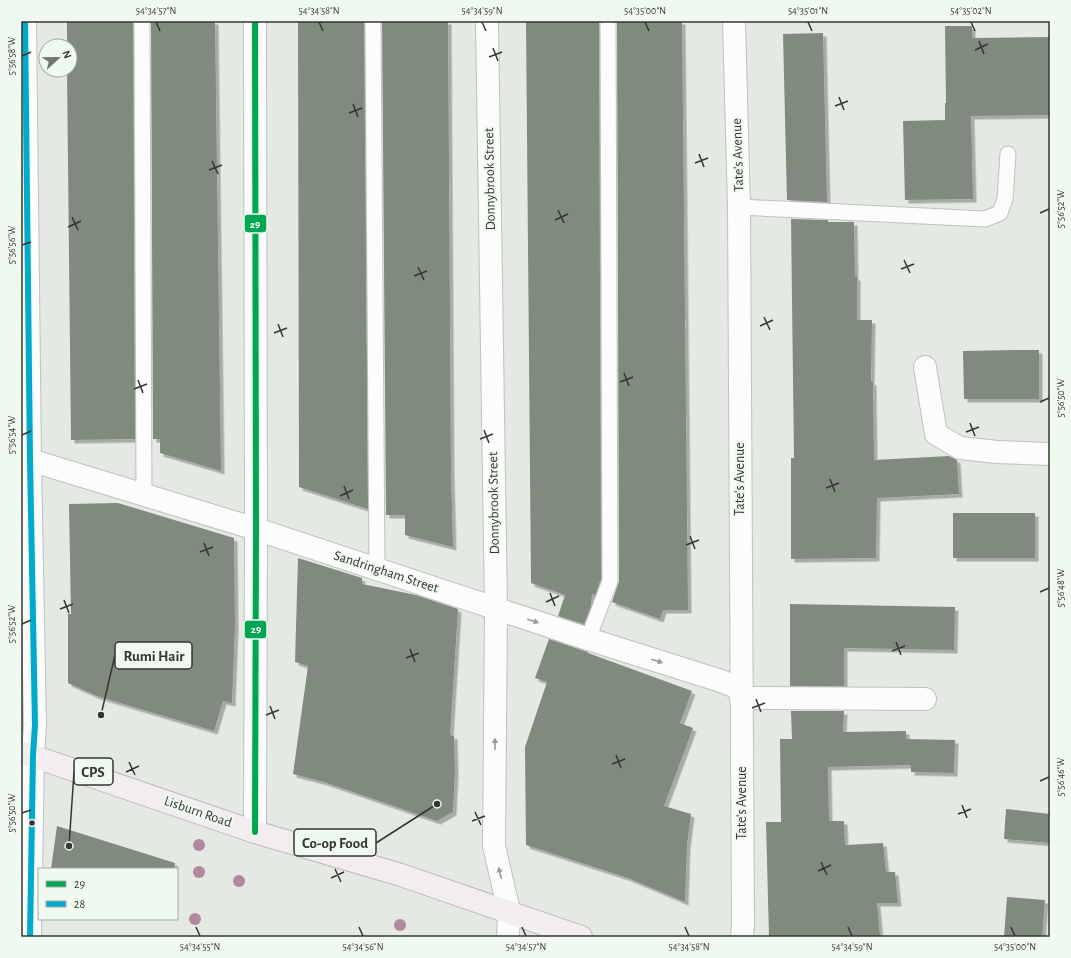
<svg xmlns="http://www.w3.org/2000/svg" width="1071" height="958" font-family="'Alegreya Sans',sans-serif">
	<defs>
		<filter id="shadow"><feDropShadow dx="3.5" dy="3.5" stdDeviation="0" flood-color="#0004"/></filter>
	</defs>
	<rect width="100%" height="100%" fill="#e4e9e3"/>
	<g fill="#808a7e" filter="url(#shadow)">
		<path d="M67 21H133L135 439 71 440 67 70H70V46H67Z"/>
		<path d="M151 21H215L221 471 160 453V439H153Z"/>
		<path d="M298 21H364L368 509 299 487Z"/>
		<path d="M382 21H448L451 474 453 547 405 535V515H386Z"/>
		<path d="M526 21H599L601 579 595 596 592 594 591 606 584 624 558 616 565 595 531 583Z"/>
		<path d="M617 21H682L688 610H663L660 619 612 602 619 581Z"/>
		<path d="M945 26H972V38L1050 37V115L971 116 973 199 905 200 903 121 945 120V103H946Z"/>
		<path d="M823 33 827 202 787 200 783 34Z"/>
		<path d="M791 219 828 220V222H854L855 277H857V320H872L871 382H873L874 460 949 456 957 460 959 494 877 498 876 558 791 559V458H794Z"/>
		<path d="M1014 350H1039V399H964L963 351Z"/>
		<path d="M118 503 234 538 235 625 232 703 223 701 214 731 97 696 68 683V614H71L69 504Z"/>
		<rect x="953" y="513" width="82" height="45"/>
		<path d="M298 558 362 578V584L416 595 458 609 450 735 454 736 455 771 453 812 437 821 353 792 324 782 293 774 308 666 295 662Z"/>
		<path d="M790 604 955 607 954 650 844 648V686H790Z"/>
		<path d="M549 639 588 652V653L692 691 680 723 693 728 664 806 691 814 687 845 685 902 628 878 526 845 525 747 547 682 535 678Z"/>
		<path d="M791 711H844L843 732 906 731V739L955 740 954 773 911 772V765L828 767 829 821H844L845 845 883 843 886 872H895L898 903H877L880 937H769L766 822H781L780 739H792Z"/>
		<path d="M1006 809 1050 814V843L1004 839Z"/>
		<path d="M57 826 175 863 174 869H51Z"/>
		<path d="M1007 897 1045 900 1042 937H1004Z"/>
	</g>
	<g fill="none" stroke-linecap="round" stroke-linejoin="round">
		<g stroke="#bec2bd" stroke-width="17">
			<g id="service">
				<path d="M142 21 144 494"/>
				<path d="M373 21 377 569"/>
				<path d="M739 207 985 219 1000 213 1005 199 1008 154"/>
				<path d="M588 639 610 581 608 21"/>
			</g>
		</g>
		<g stroke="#bec2bd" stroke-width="24">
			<g id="minor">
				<path d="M25 21 30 460 35 725 33 755 30 937"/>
				<path d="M487 21 496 609 494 846 509 911"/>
				<path d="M925 367 936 434 960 448 997 452 1050 454"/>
				<path d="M30 460 256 529 588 639 721 681 741 689"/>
				<path d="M741 698 925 699"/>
				<path d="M255 832 256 529 255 21"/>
			</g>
		</g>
		<g stroke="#bec2bd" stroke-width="24">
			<g id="tertiary">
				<path d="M734 21 739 207 743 924 742 937"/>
				<path d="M508 937 509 911"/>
			</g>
		</g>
		<g stroke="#bdb6b9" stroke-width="24">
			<path id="primary" d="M21 752 255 832 401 875 581 937"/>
		</g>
		<use href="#service" stroke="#fbfcfb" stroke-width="15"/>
		<use href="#minor" stroke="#fbfcfb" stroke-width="22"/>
		<use href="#tertiary" stroke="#fbfcfb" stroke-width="22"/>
		<use href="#primary" stroke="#f2eef0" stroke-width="22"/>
		<g stroke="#f0f9ef" stroke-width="9">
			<path id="bus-1" d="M255 832 256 529 255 21"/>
		</g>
		<g stroke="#f0f9ef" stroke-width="9">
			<path id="bus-2" d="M25 21 30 460 35 725 33 755 30 937"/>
		</g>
		<use href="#bus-1" stroke="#00a651" stroke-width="6"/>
		<use href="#bus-2" stroke="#00a9ce" stroke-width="6"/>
	</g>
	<g fill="#b0889f">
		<circle cx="199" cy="845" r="6"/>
		<circle cx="199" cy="872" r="6"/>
		<circle cx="239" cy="881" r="6"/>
		<circle cx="195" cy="919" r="6"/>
		<circle cx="400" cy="925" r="6"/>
	</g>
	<defs><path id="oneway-solid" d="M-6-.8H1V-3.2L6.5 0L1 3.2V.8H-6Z"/></defs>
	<g fill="#979996">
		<use href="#oneway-solid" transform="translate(533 621) rotate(18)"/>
		<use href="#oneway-solid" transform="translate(657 661) rotate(17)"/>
		<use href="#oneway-solid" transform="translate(495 744) rotate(-90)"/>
		<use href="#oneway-solid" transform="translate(500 873) rotate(-103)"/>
	</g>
	<path fill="none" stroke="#333632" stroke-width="1.5" d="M156 22 160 31M319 22 323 31M482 22 486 31M645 22 649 31M808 22 812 31M971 22 975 31M979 41 984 54M493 48 498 61M975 50 988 44M22 56 31 52M489 57 502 52M839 97 844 110M353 104 358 117M835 106 848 101M349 113 362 108M699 154 704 167M212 161 218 174M695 163 708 158M209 170 222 165M558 210 564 223M1040 213 1049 209M72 217 78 230M555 220 568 214M68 227 81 221M22 245 31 242M904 260 910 273M418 267 424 280M901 269 914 264M414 276 427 271M764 317 770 330M278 324 283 337M760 326 773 320M274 333 287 328M624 373 629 386M138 380 143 393M620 382 633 377M134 389 147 384M1040 402 1049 398M970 423 975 436M484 430 489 443M966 432 979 427M22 435 31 431M480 439 493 434M830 479 835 492M344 486 349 499M826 488 839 483M340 496 353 490M690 536 695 549M204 543 209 556M686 545 699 540M200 552 213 547M1040 592 1049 588M550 593 555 606M64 600 69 613M546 602 559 596M60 609 73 604M22 624 31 620M896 642 901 655M410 649 415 662M892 651 905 646M406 658 419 653M756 699 761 712M270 706 275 719M752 708 765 703M266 715 279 710M616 755 621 768M129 762 135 775M612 764 625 759M126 772 139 766M1040 781 1049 777M962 805 967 818M475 812 481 825M22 813 31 810M958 814 971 809M472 821 485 816M821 862 827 875M335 869 341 882M818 871 831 865M331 878 344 872M196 927 200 936M359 927 363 936M522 927 526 936M685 927 689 936M848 927 852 936M1011 927 1015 936"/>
	<circle fill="#333632" stroke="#f0f9ef" stroke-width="1.5" cx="32" cy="823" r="3.5"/>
	<g text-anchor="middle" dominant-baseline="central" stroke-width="4" stroke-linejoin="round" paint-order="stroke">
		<g font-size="14" fill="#333632" stroke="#f0f9ef">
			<text transform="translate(738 155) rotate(-92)">Tate's Avenue</text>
			<text transform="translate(490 179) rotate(-91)">Donnybrook Street</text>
			<text transform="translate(740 479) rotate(-90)">Tate's Avenue</text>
			<text transform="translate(494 503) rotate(-91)">Donnybrook Street</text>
			<text transform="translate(386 572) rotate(18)">Sandringham Street</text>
			<text transform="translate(742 803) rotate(-90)">Tate's Avenue</text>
			<text transform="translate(198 812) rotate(19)">Lisburn Road</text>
		</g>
	</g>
	<path fill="none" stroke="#333632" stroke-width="1.5" d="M101 715L115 655M69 846L74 772M437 804L376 843"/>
	<g fill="#333632" stroke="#f0f9ef" stroke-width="1.5">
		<circle cx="101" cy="715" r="4"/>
		<circle cx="69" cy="846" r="4"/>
		<circle cx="437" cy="804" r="4"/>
	</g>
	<g fill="#f0f9ef" stroke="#333632" stroke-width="1.5">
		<rect x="115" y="642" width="77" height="27" rx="4"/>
		<rect x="74" y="758" width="39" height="27" rx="4"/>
		<rect x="294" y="829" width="82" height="27" rx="4"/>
	</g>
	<g font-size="15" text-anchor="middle" font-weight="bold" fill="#333632">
		<text x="154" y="661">Rumi Hair</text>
		<text x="93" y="777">CPS</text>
		<text x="335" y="848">Co-op Food</text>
	</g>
	<g stroke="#f0f9ef" stroke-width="1.5">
		<rect x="244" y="214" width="23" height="19" rx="4" fill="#00a651"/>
		<rect x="244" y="620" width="23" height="19" rx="4" fill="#00a651"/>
	</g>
	<g font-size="11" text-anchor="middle" font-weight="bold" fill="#fff">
		<text x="255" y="228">29</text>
		<text x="256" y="633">29</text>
	</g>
	<rect width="1071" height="958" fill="none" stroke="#f0f9ef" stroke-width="44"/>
	<rect x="38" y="868" width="140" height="52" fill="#f0f9ef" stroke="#a4aba3"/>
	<rect x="46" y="881" width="20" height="6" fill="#00a651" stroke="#a4aba3"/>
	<text x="74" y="888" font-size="12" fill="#333632">29</text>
	<rect x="46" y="901" width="20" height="6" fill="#00a9ce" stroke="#a4aba3"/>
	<text x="74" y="908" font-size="12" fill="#333632">28</text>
	<g transform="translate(58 58) rotate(68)"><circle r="19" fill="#f0f9ef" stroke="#a4aba3"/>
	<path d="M0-3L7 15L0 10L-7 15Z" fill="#717570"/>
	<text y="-6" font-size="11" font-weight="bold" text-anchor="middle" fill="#333632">N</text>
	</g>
	<rect x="22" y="22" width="1027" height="914" fill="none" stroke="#333632" stroke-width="1.5"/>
	<g font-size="10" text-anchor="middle" fill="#333632">
		<text x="156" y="14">54°34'57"N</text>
		<text x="319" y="14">54°34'58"N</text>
		<text x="482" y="14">54°34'59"N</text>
		<text x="645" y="14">54°35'00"N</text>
		<text x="808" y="14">54°35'01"N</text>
		<text x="971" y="14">54°35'02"N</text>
		<text transform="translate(11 56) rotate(-90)" y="4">5°56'58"W</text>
		<text transform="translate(1060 209) rotate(-90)" y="4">5°56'52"W</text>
		<text transform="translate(11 245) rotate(-90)" y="4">5°56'56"W</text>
		<text transform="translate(1060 398) rotate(-90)" y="4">5°56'50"W</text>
		<text transform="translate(11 435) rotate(-90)" y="4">5°56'54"W</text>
		<text transform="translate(1060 588) rotate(-90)" y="4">5°56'48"W</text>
		<text transform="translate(11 624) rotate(-90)" y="4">5°56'52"W</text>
		<text transform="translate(1060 777) rotate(-90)" y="4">5°56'46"W</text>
		<text transform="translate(11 813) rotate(-90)" y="4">5°56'50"W</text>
		<text x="200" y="950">54°34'55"N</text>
		<text x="363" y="950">54°34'56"N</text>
		<text x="526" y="950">54°34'57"N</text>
		<text x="689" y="950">54°34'58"N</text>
		<text x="852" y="950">54°34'59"N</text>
		<text x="1015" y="950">54°35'00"N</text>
	</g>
</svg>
